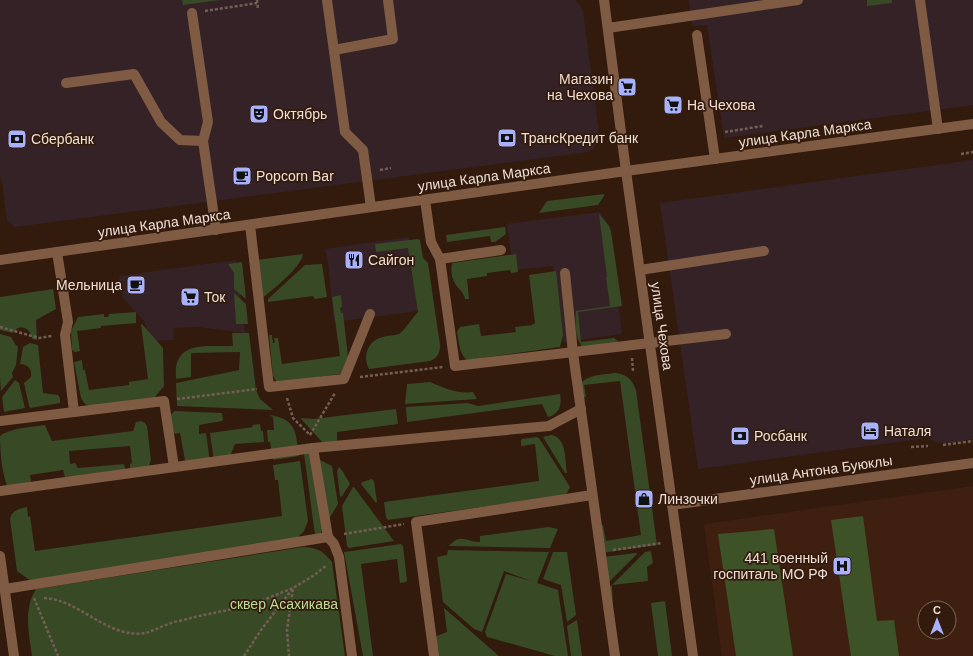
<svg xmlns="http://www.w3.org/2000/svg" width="973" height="656" font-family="Helvetica,sans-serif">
	<rect width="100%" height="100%" fill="#321a0d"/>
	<g fill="#352227">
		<path d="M0 0H575L583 10 599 133 598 141 594 148 588 152 15 227 7 221 2 180 0 179Z"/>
		<path d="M689 0H973V105L724 138 707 25 692 26Z"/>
		<path d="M973 160V439L949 443H938L927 438 698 469 660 203Z"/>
		<path d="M600 212 609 225 622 334 563 342 553 266 513 270 507 224Z"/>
		<path d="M409 237 419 311 334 322 328 262 325 249Z"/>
		<path d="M236 260 245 333 199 327 173 328 174 340 150 341 145 322 122 297 119 276Z"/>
	</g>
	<path fill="#3f2010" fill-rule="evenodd" d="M973 486V656H722L704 524ZM925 608H949V632H925Z"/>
	<g fill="#384926">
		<path d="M182 0H220L183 5Z"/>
		<path d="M867 0H892V3L867 6Z"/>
		<path d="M604 194V196L598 205 539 213 547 201Z"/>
		<path d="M599 214 609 226 611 231 622 306 578 312 581 342 614 338 620 343 583 348C575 337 575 324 576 311L610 306 606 277H607Z"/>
		<path d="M505 227 506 234 495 242H491L490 236 447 242 446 235Z"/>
		<path d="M418 239 420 240 423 258 428 263 440 345C440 352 438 358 430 361L369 369C362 356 368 340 383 337 388 335 394 336 399 334 404 331 413 317 418 312L408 248 376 252 375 244Z"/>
		<path d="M303 254C302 267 271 291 260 300L256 260Z"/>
		<path d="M516 254 518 272 511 273 510 270 487 273V276L467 279 469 299H465C464 291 455 287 453 279 451 274 451 268 452 263Z"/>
		<path d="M242 262 246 299 234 289V273L228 264Z"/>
		<path d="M322 264 327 297 315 299 313 296 268 302V299L305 265Z"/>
		<path d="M556 271 563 335 560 347 467 360C459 354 459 341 457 332L460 327 479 324 481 336 516 332 515 327 532 325 535 323 529 275Z"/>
		<path d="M53 289 56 309 36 320 37 340 32 339C31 328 19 323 13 333L0 330V297Z"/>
		<path d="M234 293 246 304 248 324H236Z"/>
		<path d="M341 295 342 307 340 308 341 313H343L349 365 347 373 281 382 276 381 273 376 269 335H272L273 343H275L274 338H278L282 364 340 356 332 297Z"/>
		<path d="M136 312V323L101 326V328L77 331 80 351 75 352 72 350 71 331 78 317 104 314V317H108L109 314Z"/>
		<path d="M141 324H142L163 348 164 386 154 398 89 406 85 404 81 398 74 362 82 360 83 370H85L89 390 129 385V382L148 379Z"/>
		<path d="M232 333H249L256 390 260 399 273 410 177 406 176 383 239 370 240 352 191 353V377L176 379C176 374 175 368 177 363 183 341 215 347 233 346Z"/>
		<path d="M0 334 11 337 15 344 18 347 16 365 12 373 13 377 1 391 0 379Z"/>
		<path d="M30 343 38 345 43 393 58 395 60 398V403L30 408 29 406 24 383 31 377C32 369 28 364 20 364L23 347Z"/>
		<path d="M615 373C626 374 632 379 636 390L657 545 602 553 597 526 603 525 606 541 641 535 620 381 584 385 586 397 581 398 578 387C586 374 601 375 615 373Z"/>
		<path d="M15 380 19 383 25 408 4 412 2 397Z"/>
		<path d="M430 382C444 388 457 394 473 392L477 399 405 404 407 384Z"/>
		<path d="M560 394C562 405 560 414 548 417L542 404 407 422 406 407 468 403 478 406Z"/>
		<path d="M396 409 398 424 337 432V446L325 445 300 418 313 419Z"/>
		<path d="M174 411 222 413 223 420 222 421 199 425V434L206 433 210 462 188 463 185 460 180 433 173 434 169 418Z"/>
		<path d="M270 415C297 419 296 434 299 456L273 460 270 442H268L267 430H274L273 417 270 416Z"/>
		<path d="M141 421 145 423 147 426 151 460 149 466 130 473V464L132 463 130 446 69 451 70 464 75 463 78 468 124 464 126 473 65 477 63 470 30 475 31 481 29 484 8 489C2 473 0 453 0 436 10 428 32 427 45 425L52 441 133 431 136 422Z"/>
		<path d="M260 424 261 431H263L264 442 235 444 229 459 214 461 210 433 253 427 252 425Z"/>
		<path d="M551 435C567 437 565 461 567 473H565L543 437Z"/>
		<path d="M537 437 539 438 570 487 567 493 560 496 388 520 386 517 384 502 539 481 535 444 521 446V441L522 439Z"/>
		<path d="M303 446 314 457 332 466 338 504 320 534 315 535Z"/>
		<path d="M300 461 308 521 304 531 297 538 31 581 17 571 10 519C12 510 19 509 27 507L28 517 30 516 35 551 282 516 278 480H275L273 465Z"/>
		<path d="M339 467 340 468 370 507 343 472 350 484 342 496 340 497 337 471Z"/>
		<path d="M372 479 374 481 377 502 376 503 361 484 362 482Z"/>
		<path d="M353 487H354L394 541 349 548 347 546 342 506Z"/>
		<path d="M549 527 558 529 550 548 449 546C461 532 467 543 480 542V536Z"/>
		<path d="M401 544 403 546 407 580 406 582 400 583 397 559 361 564 373 656H363L344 552Z"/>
		<path d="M303 547C318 548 322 550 332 562L345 656H32C29 633 23 610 36 589Z"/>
		<path d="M448 550 549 552 537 583 558 590 568 656H555L487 637 485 632 506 574 531 581 504 571 482 632 474 629 443 602 437 557 447 555Z"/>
		<path d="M651 551 653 563 647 567 648 581 612 585 613 607 609 608 606 591 645 552Z"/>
		<path d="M553 552H567L576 615 567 622 561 585 543 579Z"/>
		<path d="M636 553 637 554 606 585 603 557Z"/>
		<path d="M665 601 672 656H658L651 603Z"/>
		<path d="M444 608 499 656H437L434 637 447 632Z"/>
		<path d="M577 620 582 656H571L567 626Z"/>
	</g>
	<g fill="#3d5226">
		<path d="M863 516 877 621 894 620 899 656H851L831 520Z"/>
		<path d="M774 529 793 656H736L718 534Z"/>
	</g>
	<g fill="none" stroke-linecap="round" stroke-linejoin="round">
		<g stroke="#745e53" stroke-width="2.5" stroke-dasharray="3 2" stroke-linecap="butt">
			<path d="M257 0 258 9"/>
			<path d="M205 11 257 3"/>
			<path d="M725 132 763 126"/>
			<path d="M961 154 973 152"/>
			<path d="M380 170 391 168"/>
			<path d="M0 327 39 338 52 336"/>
			<path d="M632 358 633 371"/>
			<path d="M360 377 443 367"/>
			<path d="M287 398 293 418 310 435"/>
			<path d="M177 399 257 389"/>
			<path d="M310 435 335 393"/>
			<path d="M943 445 973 441"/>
			<path d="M911 447 928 446"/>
			<path d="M344 534 404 524"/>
			<path d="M613 550 662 543"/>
			<path d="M34 598 58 656"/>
			<path d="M44 598C72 599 97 625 124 632 146 637 152 630 171 623 177 621 185 620 191 618 206 614 221 612 236 608 256 604 275 595 293 588L287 630 289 656"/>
			<path d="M244 656 261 630 293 588 313 576 327 565"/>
		</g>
		<g stroke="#7f5b43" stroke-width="10">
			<path d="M327 0 345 132 363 150 371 207"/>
			<path d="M604 0 626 171 693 656"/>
			<path d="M920 0 938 129"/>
			<path d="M192 13 208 122 203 141 216 230"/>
			<path d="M608 28 798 0"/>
			<path d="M697 35 715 159"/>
			<path d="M334 50 393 39 388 0"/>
			<path d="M66 83 134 74 161 122 180 140 203 141"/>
			<path d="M425 200 431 242 440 259 455 366 726 334"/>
			<path d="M250 225 269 387 344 379 370 314"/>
			<path d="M57 252 68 322 65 335 74 412"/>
			<path d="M440 259 501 250"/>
			<path d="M0 260 626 171 973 124"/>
			<path d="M640 270 764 251"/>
			<path d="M565 273 573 353 615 656"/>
			<path d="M0 421 164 401 174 467"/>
			<path d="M313 448 328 537 334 544 339 557 352 656"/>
			<path d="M0 491 313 448 549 426 581 409"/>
			<path d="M672 505 973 463"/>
			<path d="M0 556 14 656"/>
			<path d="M5 589 328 537"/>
			<path d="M434 656 416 522 592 495"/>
		</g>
	</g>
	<defs>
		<g id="supermarket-square" transform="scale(1)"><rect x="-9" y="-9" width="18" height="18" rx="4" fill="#a7b1fc" stroke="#321a0d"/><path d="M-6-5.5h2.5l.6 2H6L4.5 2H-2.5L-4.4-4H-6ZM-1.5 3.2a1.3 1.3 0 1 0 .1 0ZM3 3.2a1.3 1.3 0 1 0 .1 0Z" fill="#111"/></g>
		<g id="theatre-square" transform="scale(1)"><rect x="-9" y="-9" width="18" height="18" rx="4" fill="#a7b1fc" stroke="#321a0d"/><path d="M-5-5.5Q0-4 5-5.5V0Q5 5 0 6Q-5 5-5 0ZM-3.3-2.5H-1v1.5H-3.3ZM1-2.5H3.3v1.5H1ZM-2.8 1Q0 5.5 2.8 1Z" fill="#111"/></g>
		<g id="bank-square" transform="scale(1)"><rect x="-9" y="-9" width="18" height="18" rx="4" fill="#a7b1fc" stroke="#321a0d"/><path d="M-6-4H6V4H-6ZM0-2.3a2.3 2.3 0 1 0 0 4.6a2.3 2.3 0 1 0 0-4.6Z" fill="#111"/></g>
		<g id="cafe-square" transform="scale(1)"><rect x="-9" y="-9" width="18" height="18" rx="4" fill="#a7b1fc" stroke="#321a0d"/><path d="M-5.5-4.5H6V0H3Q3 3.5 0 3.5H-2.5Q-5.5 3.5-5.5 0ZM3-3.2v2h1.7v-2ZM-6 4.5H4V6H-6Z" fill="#111"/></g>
		<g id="restaurant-square" transform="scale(1)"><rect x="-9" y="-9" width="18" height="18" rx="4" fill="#a7b1fc" stroke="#321a0d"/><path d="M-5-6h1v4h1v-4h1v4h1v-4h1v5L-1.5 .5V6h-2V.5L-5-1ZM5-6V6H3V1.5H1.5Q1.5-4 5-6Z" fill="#111"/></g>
		<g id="hotel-square" transform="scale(1)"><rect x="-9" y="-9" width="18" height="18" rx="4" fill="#a7b1fc" stroke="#321a0d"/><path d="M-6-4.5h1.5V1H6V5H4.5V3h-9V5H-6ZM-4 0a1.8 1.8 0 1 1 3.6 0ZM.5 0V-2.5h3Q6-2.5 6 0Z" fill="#111"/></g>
		<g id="shop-square" transform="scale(1)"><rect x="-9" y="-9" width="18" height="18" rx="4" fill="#a7b1fc" stroke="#321a0d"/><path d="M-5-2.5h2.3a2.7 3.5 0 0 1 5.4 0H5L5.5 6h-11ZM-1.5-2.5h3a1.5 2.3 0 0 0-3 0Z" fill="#111"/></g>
		<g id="hospital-square" transform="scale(1)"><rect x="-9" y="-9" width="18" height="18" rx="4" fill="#a7b1fc" stroke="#321a0d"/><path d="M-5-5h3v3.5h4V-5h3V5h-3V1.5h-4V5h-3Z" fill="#111"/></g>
	</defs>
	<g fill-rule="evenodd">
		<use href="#supermarket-square" x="627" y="87"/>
		<use href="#supermarket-square" x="673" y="105"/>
		<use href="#theatre-square" x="259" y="114"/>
		<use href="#bank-square" x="507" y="138"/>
		<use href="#bank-square" x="17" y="139"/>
		<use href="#cafe-square" x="242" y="176"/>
		<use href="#restaurant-square" x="354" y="260"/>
		<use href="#cafe-square" x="136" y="285"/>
		<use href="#supermarket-square" x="190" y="297"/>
		<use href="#hotel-square" x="870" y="431"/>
		<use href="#bank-square" x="740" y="436"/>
		<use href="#shop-square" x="644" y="499"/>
		<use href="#hospital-square" x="842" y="566"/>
	</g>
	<g text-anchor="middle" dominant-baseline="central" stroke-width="3.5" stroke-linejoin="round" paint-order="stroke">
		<g font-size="14" fill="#f0dfd6" stroke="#321a0d" text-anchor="start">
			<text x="613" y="79" text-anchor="end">Магазин<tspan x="613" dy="16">на Чехова</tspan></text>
			<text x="687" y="105">На Чехова</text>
			<text x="273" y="114">Октябрь</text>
			<text x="521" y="138">ТрансКредит банк</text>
			<text x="31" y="139">Сбербанк</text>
			<text x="256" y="176">Popcorn Bar</text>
			<text x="368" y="260">Сайгон</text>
			<text x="122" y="285" text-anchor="end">Мельница</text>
			<text x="204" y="297">Ток</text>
			<text x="884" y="431">Наталя</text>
			<text x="754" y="436">Росбанк</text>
			<text x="658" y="499">Линзочки</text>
			<text x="828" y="558" text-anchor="end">441 военный<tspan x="828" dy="16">госпиталь МО РФ</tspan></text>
		</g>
		<g font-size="14" fill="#f0dfd6" stroke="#321a0d">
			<text transform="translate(805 133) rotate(-8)">улица Карла Маркса</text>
			<text transform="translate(484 177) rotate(-8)">улица Карла Маркса</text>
			<text transform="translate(164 223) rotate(-8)">улица Карла Маркса</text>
			<text transform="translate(662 326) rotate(82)">улица Чехова</text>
			<text transform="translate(821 470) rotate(-8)">улица Антона Буюклы</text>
		</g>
		<g font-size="14" fill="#bade96" stroke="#321a0d">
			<text x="284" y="604">сквер Асахикава</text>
		</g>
	</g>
	<g transform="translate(937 620)"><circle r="19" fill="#321a0d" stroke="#7e695d"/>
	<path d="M0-3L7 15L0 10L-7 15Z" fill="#a7b1fc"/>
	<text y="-6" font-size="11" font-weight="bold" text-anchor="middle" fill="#f0dfd6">С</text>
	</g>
</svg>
